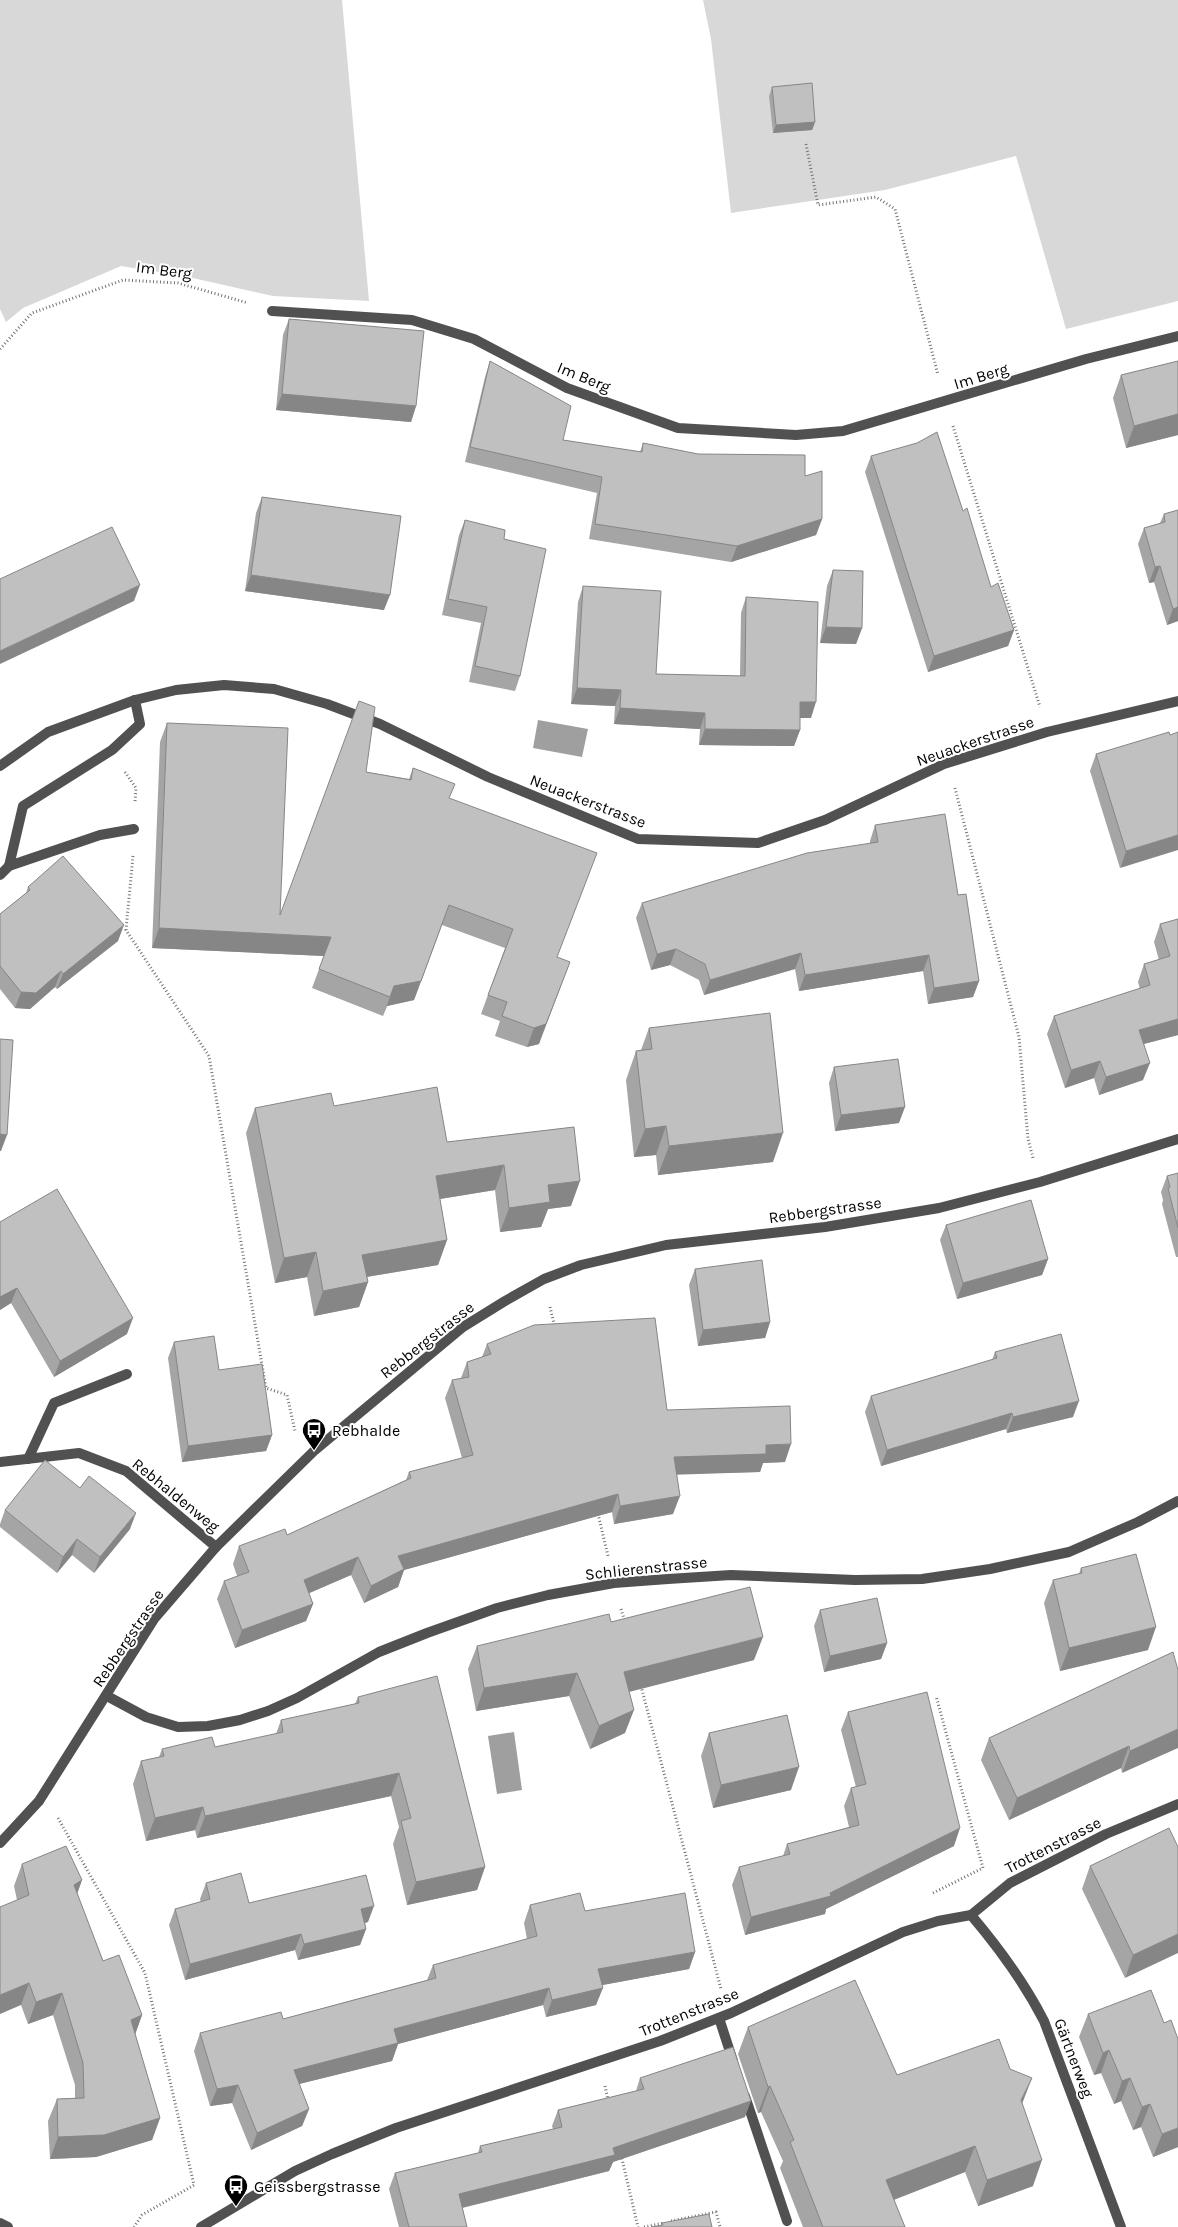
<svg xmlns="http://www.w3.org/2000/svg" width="1178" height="2227" font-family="Karla,sans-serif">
	<rect width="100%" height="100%" fill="#fff"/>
	<g fill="#d8d8d8">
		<path d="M0 0H342L369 301 273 296 184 276 121 266 23 308 6 322 0 309Z"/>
		<path d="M703 0H1178V301L1066 329 1016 156 885 190 731 213 711 39Z"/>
	</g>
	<g fill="#9f9f9f">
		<path d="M538 720 588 729 582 757 533 748Z"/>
		<path d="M514 1732 522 1790 497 1794 488 1736Z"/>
	</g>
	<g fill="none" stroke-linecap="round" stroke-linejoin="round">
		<g stroke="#737373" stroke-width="3" stroke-dasharray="1 2.5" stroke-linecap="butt">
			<path d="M806 144 818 205 876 197 895 209 938 375"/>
			<path d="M0 349 32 313 123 280 178 283 248 303"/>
			<path d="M953 426 1040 707"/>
			<path d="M125 772 136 788 135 802"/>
			<path d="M955 788 1019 1037 1028 1139 1033 1158"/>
			<path d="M133 856 126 930 209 1056 266 1388 287 1395 295 1431"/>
			<path d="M550 1307 555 1328"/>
			<path d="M598 1514 608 1556"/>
			<path d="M621 1609 625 1622"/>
			<path d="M641 1686 721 1989"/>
			<path d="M58 1818 145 1973 194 2185 142 2215 134 2227"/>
			<path d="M933 1893 983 1868 936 1696"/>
			<path d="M605 2086 608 2100"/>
			<path d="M621 2155 638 2227"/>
			<path d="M671 2221 716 2212 720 2227"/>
			<path d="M644 2227 664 2223"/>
		</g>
		<g stroke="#515151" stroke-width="10">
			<path d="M134 829 100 835 9 866 23 806 112 750 140 724 135 700"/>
			<path d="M0 875 9 866"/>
			<path d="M28 1459 54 1403 127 1374"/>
			<path d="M0 1462 79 1453 126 1471 216 1547"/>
			<path d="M719 2018 733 2061"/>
			<path d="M745 2096 787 2221"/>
		</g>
		<g stroke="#515151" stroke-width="10">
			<path d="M272 311 412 320 474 339 567 388 678 428 796 435 843 431 1086 359 1178 336"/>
			<path d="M0 766 48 732 135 700 176 690 224 685 274 689 327 704 380 724 488 777 638 839 758 843 825 820 944 764 1047 732 1178 701"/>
			<path d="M107 1696 146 1717 178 1727 208 1726 240 1720 268 1711 297 1698 379 1652 427 1633 497 1608 548 1595 614 1583 668 1579 731 1575 855 1580 922 1579 990 1569 1069 1552 1138 1522 1178 1501"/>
			<path d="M0 1843 39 1801 154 1619 216 1547 314 1451 463 1327 505 1301 544 1279 581 1265 666 1245 825 1227 939 1208 1040 1182 1178 1139"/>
			<path d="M971 1915C999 1948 1024 1982 1044 2021L1121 2227"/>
			<path d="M0 2223 8 2227"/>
			<path d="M201 2227 295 2171 332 2154 396 2128 660 2041 731 2013 903 1932 938 1921 971 1915 1010 1883 1106 1834 1178 1804"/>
		</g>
	</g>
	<g fill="#a5a5a5">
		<path d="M772 87 815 122 812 130 773 133 769 96Z"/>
		<path d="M289 319 416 406 411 422 276 410 283 335Z"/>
		<path d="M490 361 563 440 640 452 643 443 805 476 822 519 816 535 731 562 589 539 597 493 465 462 485 377Z"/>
		<path d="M1178 361V435L1126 448 1113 398 1121 375Z"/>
		<path d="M871 456 963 511 991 587 1014 630 1008 646 928 672 865 472Z"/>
		<path d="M262 497 384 610 245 591 256 513Z"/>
		<path d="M1178 510V621L1167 625 1154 582 1149 583 1138 544 1144 528 1160 523 1164 514Z"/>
		<path d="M465 520 504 539 520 676 515 691 469 682 481 623 442 615 459 535Z"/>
		<path d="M833 570 862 628 856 644 820 643 827 586Z"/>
		<path d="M583 586 656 674 740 676 741 613 746 597 811 718H800V730L794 746 699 745 700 729 614 724 615 706 571 704 578 602Z"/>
		<path d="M167 723 280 915 366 772 409 779 413 768 449 798 557 957 539 1044 527 1047 495 1036 500 1021 481 1014 505 948 442 925 414 1000 387 1006 383 1016 312 988 324 956 152 948 160 742Z"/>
		<path d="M1170 735 1120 868 1090 771 1096 754Z"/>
		<path d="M875 825 958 895 979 981 973 997 928 1004 923 971 799 991 795 969 704 995 699 980 670 965 651 970 636 918 642 903 870 843V841Z"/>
		<path d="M28 887 118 941 57 989 55 987 30 1009 15 1008 0 989V914L26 893Z"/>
		<path d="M1178 919V1035L1144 1044 1143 1080 1099 1095 1094 1078 1065 1088 1047 1034 1054 1016 1140 989 1138 982 1144 964 1159 960 1154 942 1160 924Z"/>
		<path d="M649 1028 773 1162 658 1175 656 1155 634 1157 626 1080 636 1051 641 1050Z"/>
		<path d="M834 1067 899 1123 835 1131 829 1083Z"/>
		<path d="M334 1106 447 1142 574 1127 571 1206 548 1209 541 1227 500 1232 495 1190 440 1199 447 1240 438 1265 367 1277 368 1282 359 1307 314 1316 307 1277 275 1283 246 1133 255 1108Z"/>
		<path d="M1178 1173V1257H1176L1162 1204 1163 1200 1161 1192 1167 1176Z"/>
		<path d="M0 1222 127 1334 54 1377 11 1303 0 1310Z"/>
		<path d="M946 1225 1048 1259 1042 1275 957 1299 940 1240Z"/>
		<path d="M695 1269 770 1322 765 1338 698 1346 689 1285Z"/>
		<path d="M174 1342 219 1370 272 1435 266 1451 182 1462 168 1358Z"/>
		<path d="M487 1344 667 1410 785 1462 763 1463 760 1472 676 1474 673 1514 614 1524 612 1512 404 1570 398 1587 364 1603 351 1575 309 1593 313 1604 306 1621 235 1648 217 1599 224 1581 237 1576 233 1564 239 1546 287 1535 406 1480 409 1472 462 1458 445 1398 452 1380 461 1378 467 1362 482 1357Z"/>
		<path d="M995 1352 1073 1417 1007 1433 1006 1429 881 1466 865 1412 871 1396 992 1360Z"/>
		<path d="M5 1510 130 1529 94 1573 72 1555 57 1573 0 1527V1524Z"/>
		<path d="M1081 1568 1148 1650 1060 1671 1044 1603 1053 1580 1079 1574Z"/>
		<path d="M820 1610 887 1643 881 1659 824 1672 814 1626Z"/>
		<path d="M611 1622 754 1660 629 1692 625 1733 590 1749 569 1696 476 1711 468 1669 477 1646Z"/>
		<path d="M1173 1652 1122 1773 1121 1768 1009 1820 981 1760 989 1738Z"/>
		<path d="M358 1697 485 1867 477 1890 407 1905 393 1844 399 1827 391 1796 197 1838 195 1830 146 1841 133 1784 141 1761 159 1757 162 1749 215 1747 276 1734 281 1720 355 1704Z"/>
		<path d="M848 1712 954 1846 826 1909 825 1914 745 1935 732 1885 739 1867 783 1856 787 1844 849 1827 844 1806 851 1788 856 1787 841 1730Z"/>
		<path d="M709 1733 791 1790 713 1808 701 1756Z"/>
		<path d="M1178 1847 1125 1978 1082 1889 1090 1866Z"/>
		<path d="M22 1864 82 1880 77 1894 103 1961 142 2015 135 2035 160 2118 152 2140 96 2157 50 2159 48 2121 57 2099 75 2098V2085L53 2015 28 2024 21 2005 17 1900 14 1886Z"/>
		<path d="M206 1883 249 1903 368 1922 365 1923 366 1929 360 1945 298 1960 295 1950 185 1980 169 1925 175 1909 201 1902 200 1899Z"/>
		<path d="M530 1905 585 1911 695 1952 689 1969 602 1985 596 2005 546 2017 543 2005 398 2044 392 2061 299 2084 309 2109 302 2126 251 2150 232 2103 210 2106 194 2051 200 2033 283 2019 427 1980 433 1965 527 1939 524 1923Z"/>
		<path d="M1088 2014 1164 2023 1178 2147 1153 2157 1141 2127 1133 2130 1121 2101 1114 2104 1101 2073 1094 2075 1079 2037Z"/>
		<path d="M748 2027 897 2075 1022 2104 1033 2186 978 2206 965 2172 894 2200 905 2227H803L780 2168 783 2161 761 2112 758 2113 738 2054Z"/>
		<path d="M640 2078 745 2117 613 2162 609 2171 462 2208 467 2227H399L389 2189 395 2173 478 2153 480 2146 553 2129 552 2126 558 2110 636 2091Z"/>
	</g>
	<g fill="#868686">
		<path d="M815 122 812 130 773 133 776 125Z"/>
		<path d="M282 394 416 406 411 422 276 410Z"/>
		<path d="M1178 414V435L1126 448 1134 426Z"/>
		<path d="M822 519 816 535 731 562 737 546Z"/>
		<path d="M1160 566 1154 582 1149 583 1155 567Z"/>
		<path d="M251 575 390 595 384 610 245 591Z"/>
		<path d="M140 585 134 601 0 664V651Z"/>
		<path d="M1178 607V621L1167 625 1173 609Z"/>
		<path d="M826 627 862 628 856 644 820 643Z"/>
		<path d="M1014 630 1008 646 928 672 934 656Z"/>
		<path d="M577 688 621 690 615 706 571 704Z"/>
		<path d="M800 702H816L811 718H794Z"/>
		<path d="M620 708 705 713 700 729 614 724Z"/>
		<path d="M705 729 800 730 794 746 699 745Z"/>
		<path d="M1178 835V850L1120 868 1126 851Z"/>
		<path d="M449 905 414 1000 387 1006 383 1016 394 986Z"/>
		<path d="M124 925 118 941 57 989 63 974Z"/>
		<path d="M159 928 331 937 324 956 152 948Z"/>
		<path d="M676 949 670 965 651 970 657 954Z"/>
		<path d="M801 953 795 969 704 995 710 980Z"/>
		<path d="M929 955 923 971 799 991 805 975Z"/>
		<path d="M570 962 539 1044 527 1047 534 1028Z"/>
		<path d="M61 971 55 987 30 1009 15 1008 21 992Z"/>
		<path d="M979 981 973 997 928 1004 934 988Z"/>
		<path d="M1178 1019V1035L1132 1047 1139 1030Z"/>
		<path d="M1100 1061 1094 1078 1065 1088 1071 1070Z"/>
		<path d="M1150 1063 1143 1080 1099 1095 1106 1077Z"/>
		<path d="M905 1107 899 1123 835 1131 841 1115Z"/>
		<path d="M666 1126 656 1155 634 1157 645 1129Z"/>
		<path d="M783 1133 773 1162 658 1175 669 1146Z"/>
		<path d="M0 1134 7 1135 1 1151H0Z"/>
		<path d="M504 1165 495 1190 427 1201 436 1176Z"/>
		<path d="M580 1181 571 1206 548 1209 541 1227 500 1232 509 1208 548 1185Z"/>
		<path d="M447 1240 438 1265 353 1279 362 1255Z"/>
		<path d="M316 1252 307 1277 275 1283 284 1258Z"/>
		<path d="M1048 1259 1042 1275 957 1299 963 1283Z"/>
		<path d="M368 1282 359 1307 314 1316 323 1291Z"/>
		<path d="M17 1288 11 1303 0 1310V1297Z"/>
		<path d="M133 1318 127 1334 54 1377 60 1361Z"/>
		<path d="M770 1322 765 1338 698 1346 703 1330Z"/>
		<path d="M1079 1401 1073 1417 1007 1433 1013 1417Z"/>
		<path d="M1012 1413 1006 1429 881 1466 887 1450Z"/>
		<path d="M272 1435 266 1451 182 1462 188 1446Z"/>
		<path d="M791 1444 785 1462 763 1463 760 1472 667 1475 674 1457 766 1445Z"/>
		<path d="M618 1494 612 1512 404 1570 398 1587 364 1603 371 1586 398 1556Z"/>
		<path d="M680 1496 673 1514 614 1524 620 1506Z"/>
		<path d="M136 1513 130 1529 94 1573 100 1557Z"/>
		<path d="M77 1539 72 1555 57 1573 63 1557Z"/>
		<path d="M358 1557 351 1575 298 1598 304 1580Z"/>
		<path d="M313 1604 306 1621 235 1648 242 1630Z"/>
		<path d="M1156 1627 1148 1650 1060 1671 1069 1648Z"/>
		<path d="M763 1637 754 1660 616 1695 624 1672Z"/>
		<path d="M887 1643 881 1659 824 1672 830 1656Z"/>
		<path d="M577 1673 569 1696 476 1711 484 1688Z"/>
		<path d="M634 1710 625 1733 590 1749 599 1726Z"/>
		<path d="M1178 1729V1748L1122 1773 1130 1751Z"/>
		<path d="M1129 1746 1121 1768 1009 1820 1017 1798Z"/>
		<path d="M799 1767 791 1790 713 1808 721 1785Z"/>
		<path d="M399 1773 391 1796 197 1838 205 1816Z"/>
		<path d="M203 1807 195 1830 146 1841 155 1818Z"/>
		<path d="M960 1828 954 1846 826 1909 825 1914 745 1935 751 1917 830 1893Z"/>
		<path d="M485 1867 477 1890 407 1905 416 1882Z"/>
		<path d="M82 1880 74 1902V1885Z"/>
		<path d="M374 1906 368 1922 355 1925 361 1909Z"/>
		<path d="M366 1929 360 1945 298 1960 304 1944Z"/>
		<path d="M301 1934 295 1950 185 1980 190 1964Z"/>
		<path d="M1178 1934V1953L1125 1978 1133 1955Z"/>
		<path d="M695 1952 689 1969 592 1987 598 1969Z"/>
		<path d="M29 1983 21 2005 0 2014V1995Z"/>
		<path d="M549 1988 543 2005 398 2044 392 2061 287 2087 294 2070 394 2029Z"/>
		<path d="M603 1988 596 2005 546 2017 552 2000Z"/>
		<path d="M62 1993 53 2015 28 2024 36 2002Z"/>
		<path d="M142 2015 134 2037 131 2020Z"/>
		<path d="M1109 2050 1101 2073 1094 2075 1103 2053Z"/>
		<path d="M1032 2078 1022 2104 1021 2100Z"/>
		<path d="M1130 2078 1121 2101 1114 2104 1122 2081Z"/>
		<path d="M238 2085 232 2103 210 2106 217 2089Z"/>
		<path d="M770 2086 761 2112 758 2113 768 2087Z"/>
		<path d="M751 2101 745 2117 613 2162 609 2171 453 2210 459 2194 613 2148Z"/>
		<path d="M1150 2104 1141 2127 1133 2130 1142 2107Z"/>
		<path d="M309 2109 302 2126 251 2150 257 2133Z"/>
		<path d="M160 2118 152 2140 96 2157 50 2159 58 2137Z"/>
		<path d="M1178 2128V2147L1153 2157 1162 2134Z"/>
		<path d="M975 2146 965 2172 877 2206 886 2180Z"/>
		<path d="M1042 2160 1033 2186 978 2206 987 2180Z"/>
	</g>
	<g fill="#c0c0c0" stroke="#868686">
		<path d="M812 83 815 122 776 125 772 87Z"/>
		<path d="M289 319 424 331 416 406 282 394Z"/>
		<path d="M490 361 571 406 563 440 642 452 643 443 698 454 805 455V476L822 471V519L737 546 595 524 602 477 470 447Z"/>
		<path d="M1178 361V414L1134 426 1121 375Z"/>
		<path d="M937 432 963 511 967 508 991 587 998 583 1014 630 934 656 871 456 917 443Z"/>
		<path d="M262 497 401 516 390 595 251 575Z"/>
		<path d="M1178 510V607L1173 609 1160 566 1155 567 1144 528 1165 522 1164 514Z"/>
		<path d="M465 520 505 530 504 539 546 549 520 676 475 666 487 607 448 599Z"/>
		<path d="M112 527 140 585 0 651V579Z"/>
		<path d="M833 570 863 571 862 628 826 627Z"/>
		<path d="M583 586 661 591 656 674 745 676 746 597 818 602 816 702H800V730L705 729V713L620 708 621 690 577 688Z"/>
		<path d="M359 701 375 707 366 772 411 780 413 768 455 784 449 798 597 853 557 957 570 962 546 1024 534 1028 502 1016 507 1002 488 995 513 929 449 905 421 981 394 986 390 997 319 969 331 937 159 928 167 723 288 728 280 915Z"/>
		<path d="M1169 732 1170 735 1178 732V835L1126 851 1096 754Z"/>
		<path d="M945 814 958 895 966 894 979 981 934 988 929 955 805 975 801 953 710 980 705 964 676 949 657 954 642 903 807 853 878 842 875 825Z"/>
		<path d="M63 856 124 925 63 974 61 971 36 993 21 992 0 966V914L30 890 28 887Z"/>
		<path d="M1178 919V1019L1139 1030 1150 1063 1106 1077 1100 1061 1071 1070 1054 1016 1150 985 1144 964 1170 956 1160 924Z"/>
		<path d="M770 1013 783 1133 669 1146 666 1126 645 1129 636 1051 652 1049 649 1028Z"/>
		<path d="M0 1039 13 1040 7 1135 0 1134Z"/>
		<path d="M898 1059 905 1107 841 1115 834 1067Z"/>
		<path d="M437 1087 447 1142 574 1127 580 1181 548 1185 550 1202 509 1208 504 1165 436 1176 447 1240 362 1255 368 1282 323 1291 316 1252 284 1258 255 1108 331 1093 334 1106Z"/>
		<path d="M1178 1173V1228L1168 1188 1170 1187 1167 1176Z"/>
		<path d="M57 1189 133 1318 60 1361 17 1288 0 1297V1222Z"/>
		<path d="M1031 1200 1048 1259 963 1283 946 1225Z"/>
		<path d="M762 1260 770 1322 703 1330 695 1269Z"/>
		<path d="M655 1318 667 1410 790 1406 791 1444 766 1445V1454L674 1457 680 1496 620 1506 618 1494 398 1556 404 1569 371 1586 358 1557 304 1580 313 1604 242 1630 224 1581 249 1572 239 1546 285 1529 287 1535 411 1478 409 1472 473 1455 452 1380 469 1377 467 1362 491 1354 487 1344 534 1325Z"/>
		<path d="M1061 1334 1079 1401 1013 1417 1012 1413 887 1450 871 1396 997 1358 995 1352Z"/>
		<path d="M214 1336 219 1370 262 1364 272 1435 188 1446 174 1342Z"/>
		<path d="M45 1460 80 1488 89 1476 136 1513 100 1557 77 1539 63 1557 5 1510Z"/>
		<path d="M1136 1554 1156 1627 1069 1648 1053 1580 1082 1573 1081 1568Z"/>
		<path d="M750 1587 763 1637 624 1672 634 1710 599 1726 577 1673 484 1688 477 1646 609 1614 611 1622Z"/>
		<path d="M877 1598 887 1643 830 1656 820 1610Z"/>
		<path d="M1173 1652 1178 1670V1729L1130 1751 1129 1746 1017 1798 989 1738Z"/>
		<path d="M437 1676 485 1867 416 1882 401 1821 411 1818 399 1773 205 1816 203 1807 155 1818 141 1761 164 1756 162 1749 212 1737 215 1747 283 1732 281 1720 359 1703 358 1697Z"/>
		<path d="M927 1692 960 1828 830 1893 831 1896 751 1917 739 1867 790 1854 787 1844 859 1825 851 1788 866 1784 848 1712Z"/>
		<path d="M787 1715 799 1767 721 1785 709 1733Z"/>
		<path d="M1169 1828 1178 1847V1934L1133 1955 1090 1866Z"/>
		<path d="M66 1846 82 1880 74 1885 103 1961 119 1955 142 2015 131 2020 160 2118 104 2135 58 2137 57 2099 84 2098 83 2063 62 1993 36 2002 29 1983 0 1995V1907L29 1895 22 1864Z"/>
		<path d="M241 1873 249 1903 366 1875 374 1906 361 1909 366 1929 304 1944 301 1934 190 1964 175 1909 210 1899 206 1883Z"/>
		<path d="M580 1893 585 1911 685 1893 695 1952 598 1969 603 1988 552 2000 549 1988 394 2029 398 2043 294 2070 309 2109 257 2133 238 2085 217 2089 200 2033 281 2012 283 2019 436 1978 433 1965 537 1936 530 1905Z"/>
		<path d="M855 1980 897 2075 999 2039 1010 2069 1032 2078 1021 2100 1042 2160 987 2180 975 2146 886 2180 905 2227H823L790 2142 794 2140 770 2086 768 2087 748 2027Z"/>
		<path d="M1151 1990 1164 2023 1171 2020 1178 2039V2128L1162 2134 1150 2104 1142 2107 1130 2078 1122 2081 1109 2050 1103 2053 1088 2014Z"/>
		<path d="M733 2047 751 2101 613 2148 615 2155 459 2194 467 2227H409L395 2173 482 2152 480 2146 562 2127 558 2110 644 2089 640 2078Z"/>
		<path d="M709 2214 712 2227H651L663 2225 662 2223Z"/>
	</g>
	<defs>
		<g id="bus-pin" transform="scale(1.25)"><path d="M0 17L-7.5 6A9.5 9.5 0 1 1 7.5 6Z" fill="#000" stroke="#fff"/><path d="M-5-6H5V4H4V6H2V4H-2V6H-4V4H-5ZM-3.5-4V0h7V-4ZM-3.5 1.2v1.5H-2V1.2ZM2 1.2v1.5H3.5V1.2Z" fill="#fff"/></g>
	</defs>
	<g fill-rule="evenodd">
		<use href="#bus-pin" x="314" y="1430"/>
		<use href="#bus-pin" x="236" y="2186"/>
	</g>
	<g text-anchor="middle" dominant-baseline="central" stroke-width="4" stroke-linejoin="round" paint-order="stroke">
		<g font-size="16" fill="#000" stroke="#fff">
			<text transform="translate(164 270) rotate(7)">Im Berg</text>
			<text transform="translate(981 376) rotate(-17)">Im Berg</text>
			<text transform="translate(584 377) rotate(22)">Im Berg</text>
			<text transform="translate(975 741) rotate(-19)">Neuackerstrasse</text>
			<text transform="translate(588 801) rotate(21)">Neuackerstrasse</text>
			<text transform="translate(825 1210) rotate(-8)">Rebbergstrasse</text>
			<text transform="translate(427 1340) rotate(-38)">Rebbergstrasse</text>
			<text transform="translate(176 1495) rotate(39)">Rebhaldenweg</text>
			<text transform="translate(646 1568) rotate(-6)">Schlierenstrasse</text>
			<text transform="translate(128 1638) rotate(-56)">Rebbergstrasse</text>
			<text transform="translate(1053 1845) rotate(-27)">Trottenstrasse</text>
			<text transform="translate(689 2012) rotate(-22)">Trottenstrasse</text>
			<text transform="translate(1074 2058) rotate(69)">Gärtnerweg</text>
		</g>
		<g font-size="16" fill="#000" stroke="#fff" text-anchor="start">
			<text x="332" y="1430">Rebhalde</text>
			<text x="254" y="2186">Geissbergstrasse</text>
		</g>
	</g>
</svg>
